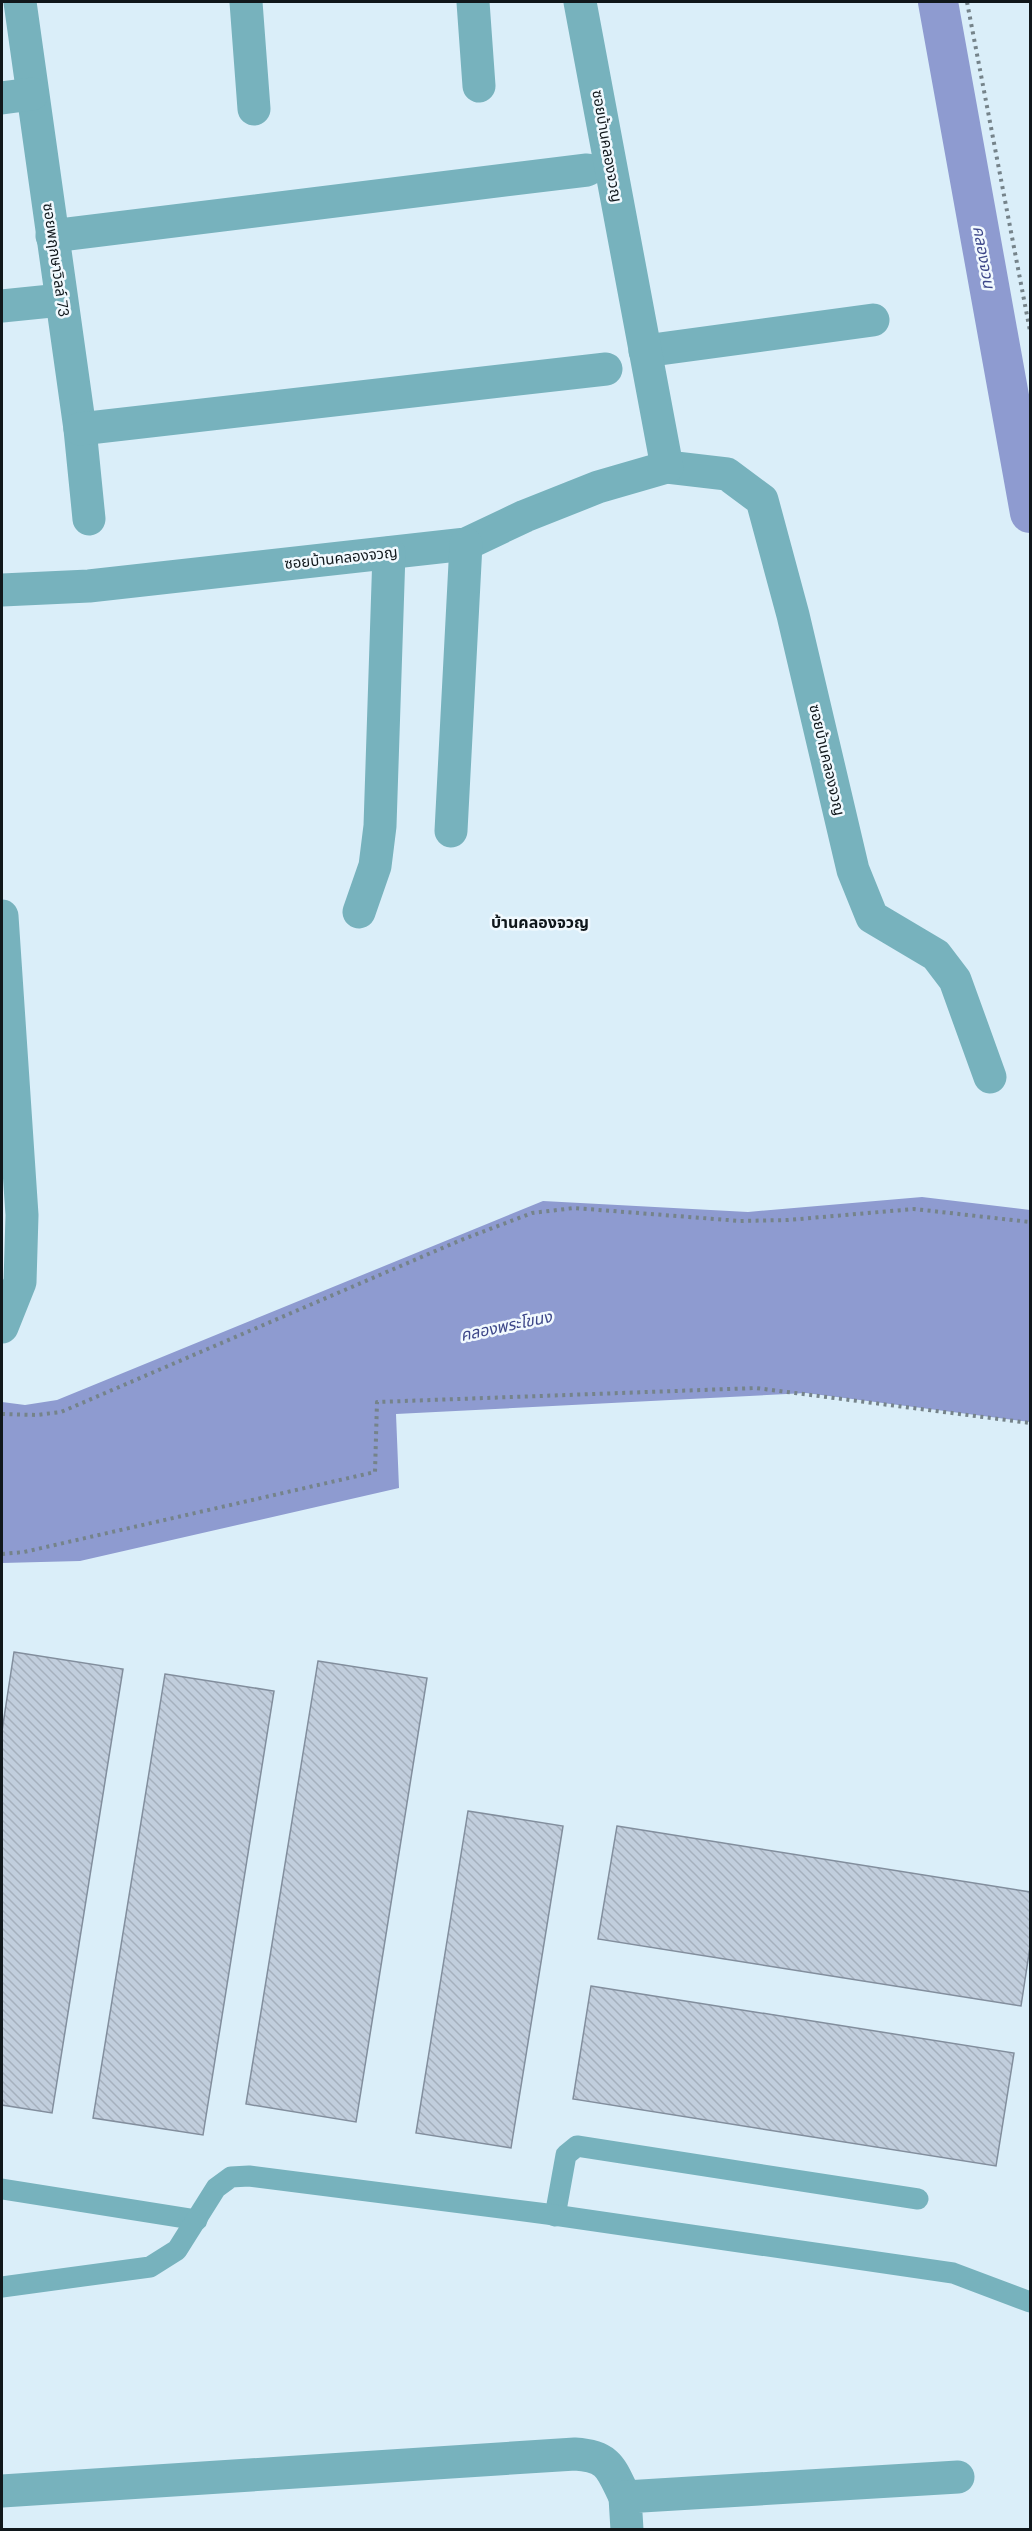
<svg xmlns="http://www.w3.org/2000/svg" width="1032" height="2531" font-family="'DM Sans','Noto Sans Thai',sans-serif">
	<defs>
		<pattern id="building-back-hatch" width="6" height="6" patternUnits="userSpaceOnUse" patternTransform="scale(1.5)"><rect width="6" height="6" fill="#c1cedd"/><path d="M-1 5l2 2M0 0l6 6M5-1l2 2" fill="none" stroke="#a5b0bd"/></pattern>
	</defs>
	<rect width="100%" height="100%" fill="#daeef9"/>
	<path fill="#8e9bd0" d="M922 1197 1030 1210V1422L806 1393 396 1414 399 1488 80 1561 2 1563V1402L25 1405 57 1400 543 1201 748 1212Z"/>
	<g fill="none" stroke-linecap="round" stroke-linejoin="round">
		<path stroke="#8e9bd0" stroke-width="40" d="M938 2 1030 513"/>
	</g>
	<g fill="url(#building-back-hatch)" stroke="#828e9d" stroke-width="1.5">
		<path d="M14 1652 123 1669 52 2113 2 2105V1731Z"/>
		<path d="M318 1661 427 1678 356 2122 246 2104Z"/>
		<path d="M165 1674 274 1691 203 2135 93 2118Z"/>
		<path d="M468 1811 563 1826 511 2148 416 2133Z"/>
		<path d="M617 1826 1030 1892V1947L1021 2006 598 1939Z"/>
		<path d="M591 1986 1014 2053 996 2166 573 2099Z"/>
	</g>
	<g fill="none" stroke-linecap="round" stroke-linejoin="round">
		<g stroke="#75838a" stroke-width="4" stroke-dasharray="3 4.5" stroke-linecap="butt">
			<path d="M967 2 1030 331"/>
			<path d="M2 1414 37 1415 61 1412 461 1240 532 1213 574 1208 740 1221 788 1220 914 1209 1030 1222"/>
			<path d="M2 1554 24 1552 375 1472 377 1402 756 1388 1030 1423"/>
		</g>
		<g stroke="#77b2bd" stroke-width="21">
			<path d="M2 2189 197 2220"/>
			<path d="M555 2216 566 2155 577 2146 918 2199"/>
			<path d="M2 2287 150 2267 177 2250 216 2188 231 2177 249 2176 547 2214 953 2273 1030 2302"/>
		</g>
		<g stroke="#77b2bd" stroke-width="33">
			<path d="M20 2 80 429 89 519"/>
			<path d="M246 2 254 109"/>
			<path d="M473 2 479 86"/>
			<path d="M2 98 32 94"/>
			<path d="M52 236 587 170"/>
			<path d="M2 306 61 300"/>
			<path d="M645 351 873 320"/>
			<path d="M80 429 606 369"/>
			<path d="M667 467 727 474 762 500 793 615 853 870 872 917 936 955 955 980 990 1077"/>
			<path d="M2 590 89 586 466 544 525 516 598 487 667 467 580 2"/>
			<path d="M451 831 466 544"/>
			<path d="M359 912 375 866 380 826 389 553"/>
			<path d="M2 916 22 1215 20 1282 2 1327"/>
			<path d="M2 2491 575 2454C610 2456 611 2469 625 2497"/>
			<path d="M627 2530 625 2497 958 2477"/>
		</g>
	</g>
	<g text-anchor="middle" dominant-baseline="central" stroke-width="5" stroke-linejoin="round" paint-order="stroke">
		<g font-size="15" fill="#10171b" stroke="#f1f9fe">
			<text transform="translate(607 146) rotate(80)">ซอยบ้านคลองจวญ</text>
			<text transform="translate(56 260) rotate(82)">ซอยพฤกษาวิลล์ 73</text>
			<text transform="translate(341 558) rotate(-6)">ซอยบ้านคลองจวญ</text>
			<text transform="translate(827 760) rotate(77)">ซอยบ้านคลองจวญ</text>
		</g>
		<g font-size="16" font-style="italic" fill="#3c4688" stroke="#f1f9fe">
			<text transform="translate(984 257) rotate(80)">คลองจวน</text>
			<text transform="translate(506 1326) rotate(-12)">คลองพระโขนง</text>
		</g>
		<g font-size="16" font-weight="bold" fill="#10171b" stroke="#f1f9fe">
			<text x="540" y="922">บ้านคลองจวญ</text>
		</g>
	</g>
	<rect width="1032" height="2531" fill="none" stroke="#10171b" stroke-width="6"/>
</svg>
